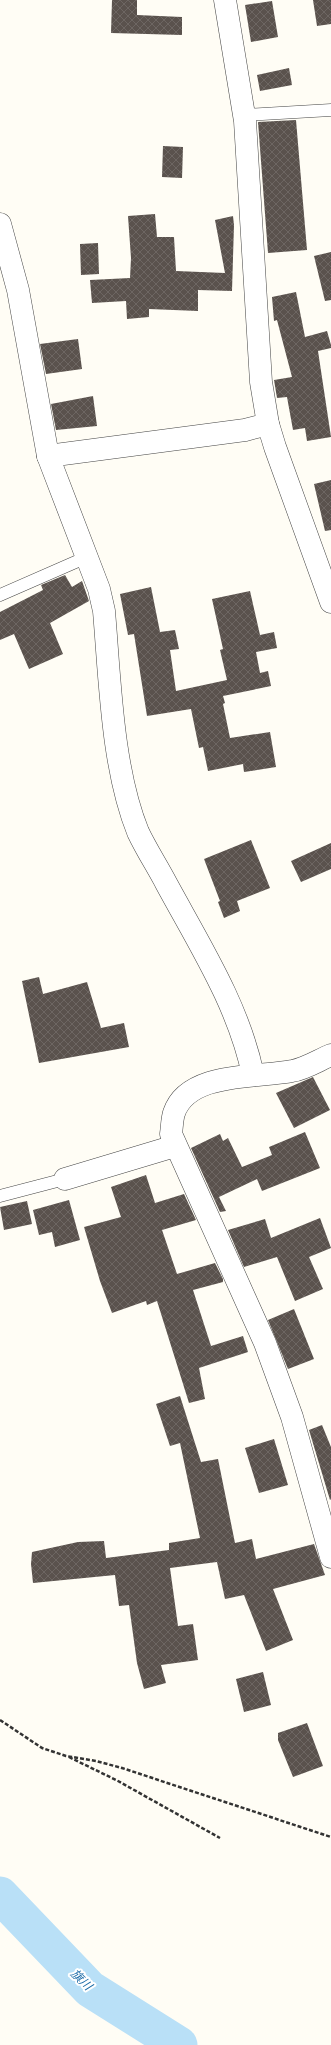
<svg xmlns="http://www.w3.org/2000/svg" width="331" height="2045" font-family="Literata,'Noto Sans JP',serif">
	<defs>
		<pattern id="building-cross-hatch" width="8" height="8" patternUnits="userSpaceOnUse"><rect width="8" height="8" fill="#5a524d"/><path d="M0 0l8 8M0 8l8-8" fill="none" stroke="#6d6662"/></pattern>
	</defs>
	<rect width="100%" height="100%" fill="#fffdf5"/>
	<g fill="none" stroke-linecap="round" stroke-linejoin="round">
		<path stroke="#b9e0f7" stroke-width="37" d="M0 1895 90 1989 179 2045"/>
	</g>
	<g fill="url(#building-cross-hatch)">
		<path d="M112 0H137V15L182 17V35L111 33Z"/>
		<path d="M313 0H331V24L317 26Z"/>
		<path d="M272 1 278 37 251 42 245 5Z"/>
		<path d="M289 68 292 85 260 91 257 75Z"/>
		<path d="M296 120 307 250 268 253 258 122Z"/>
		<path d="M163 146 183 147 182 178 162 177Z"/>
		<path d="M155 214 157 237H174L176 271 225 273 215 220 233 216 234 225 232 291 198 290V311L149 309V317L127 319 126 301 92 303 90 280 130 278 131 258 128 216Z"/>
		<path d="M98 243 99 274 81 275 80 244Z"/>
		<path d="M331 252V300L325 301 314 256Z"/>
		<path d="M296 292 305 337 327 331 331 345V348L318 351 331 437 307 441 305 428 293 430 287 397 277 398 274 380 292 377 277 320 274 321 272 297Z"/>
		<path d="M78 339 82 369 46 374 40 344Z"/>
		<path d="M93 396 97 426 56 430 51 404Z"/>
		<path d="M331 480V530L325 531 314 484Z"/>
		<path d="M65 575 72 587 82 581 89 601 50 623 63 654 29 669 14 634 0 640V612L43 590 41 585Z"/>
		<path d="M151 587 160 632 175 630 179 649 170 650 176 691 227 680 220 650 223 649 212 599 250 591 260 635 274 632 277 648 256 652 260 673 268 671 271 686 223 696 225 703 223 704 230 738 270 732 276 767 244 772 243 764 208 771 203 747 199 748 191 709 147 716 134 634 128 635 120 594Z"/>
		<path d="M251 840 270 888 237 901 240 911 224 918 218 902 220 901 204 859Z"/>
		<path d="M331 843V869L301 882 291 861Z"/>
		<path d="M39 977 43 994 87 982 101 1028 124 1023 129 1047 39 1063 22 981Z"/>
		<path d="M313 1077 330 1110 294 1128 276 1093Z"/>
		<path d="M305 1132 320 1168 262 1191 257 1179 219 1197 226 1211 220 1212 191 1148 220 1134 223 1141 228 1138 242 1167 272 1155 269 1147Z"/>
		<path d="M146 1175 155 1203 184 1194 196 1220 162 1230 177 1274 215 1263 223 1279V1282L193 1290 211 1346 243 1336 248 1352 199 1368 205 1399 189 1403 157 1301 147 1305 146 1301 112 1313 100 1281 84 1227 121 1217 111 1187Z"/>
		<path d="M69 1200 80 1240 55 1247 52 1232 39 1235 33 1210Z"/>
		<path d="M27 1201 32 1224 4 1230 0 1207Z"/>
		<path d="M320 1218 331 1248 309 1257 323 1289 295 1301 277 1257 244 1267 228 1230 265 1219 271 1238Z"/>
		<path d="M294 1309 314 1359 288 1369 268 1320Z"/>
		<path d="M180 1396 201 1462 218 1459 235 1543 252 1539 256 1559 314 1544 325 1575 273 1589 293 1640 266 1651 244 1595 225 1599 217 1562 170 1568 178 1626 193 1624 198 1660 161 1665 166 1683 144 1689 137 1663 129 1605 119 1606 115 1575 33 1583 31 1564 32 1552 78 1542 104 1541 106 1558 169 1550V1543L200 1538 180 1443 170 1446 156 1404Z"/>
		<path d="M322 1425 331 1447V1499L330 1500 309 1430Z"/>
		<path d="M274 1439 288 1485 259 1493 245 1448Z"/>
		<path d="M263 1672 271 1705 244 1712 236 1679Z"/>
		<path d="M307 1723 323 1766 293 1777 278 1740V1733Z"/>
	</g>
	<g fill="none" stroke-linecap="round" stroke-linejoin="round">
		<g stroke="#444" stroke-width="13">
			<g id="service">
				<path d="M244 115 331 110"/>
				<path d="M0 595 87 557"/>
				<path d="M0 1196 65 1179"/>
			</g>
		</g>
		<g stroke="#444" stroke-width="23">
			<g id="minor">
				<path d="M0 224 18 290 48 456 99 589 104 611C110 680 112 768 138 832 146 849 157 866 166 883 199 944 239 1006 253 1075"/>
				<path d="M48 456 245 430 268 424"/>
				<path d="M331 1055C319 1060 305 1069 292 1071 258 1078 188 1071 174 1113 172 1119 172 1127 171 1134L265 1343 292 1417 331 1557"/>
				<path d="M65 1179 175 1146"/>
			</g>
		</g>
		<g stroke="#444" stroke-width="23">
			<path id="tertiary" d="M225 0 245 121 261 382 268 424 275 447 331 602"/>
		</g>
		<g stroke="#333" stroke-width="2.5" stroke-dasharray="4 2" stroke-linecap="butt">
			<path d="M0 1720 42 1748 66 1756 96 1761 122 1768 331 1837"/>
			<path d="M69 1757 118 1781 220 1838"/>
		</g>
		<use href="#service" stroke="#fff" stroke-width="12"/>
		<use href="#minor" stroke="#fff" stroke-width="22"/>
		<use href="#tertiary" stroke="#fff" stroke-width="22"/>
	</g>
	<g text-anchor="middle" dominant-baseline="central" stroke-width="4" stroke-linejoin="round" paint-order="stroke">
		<g font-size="12" font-style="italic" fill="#1768a6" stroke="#fff">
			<text transform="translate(82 1979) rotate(44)">旗川</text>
		</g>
	</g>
</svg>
